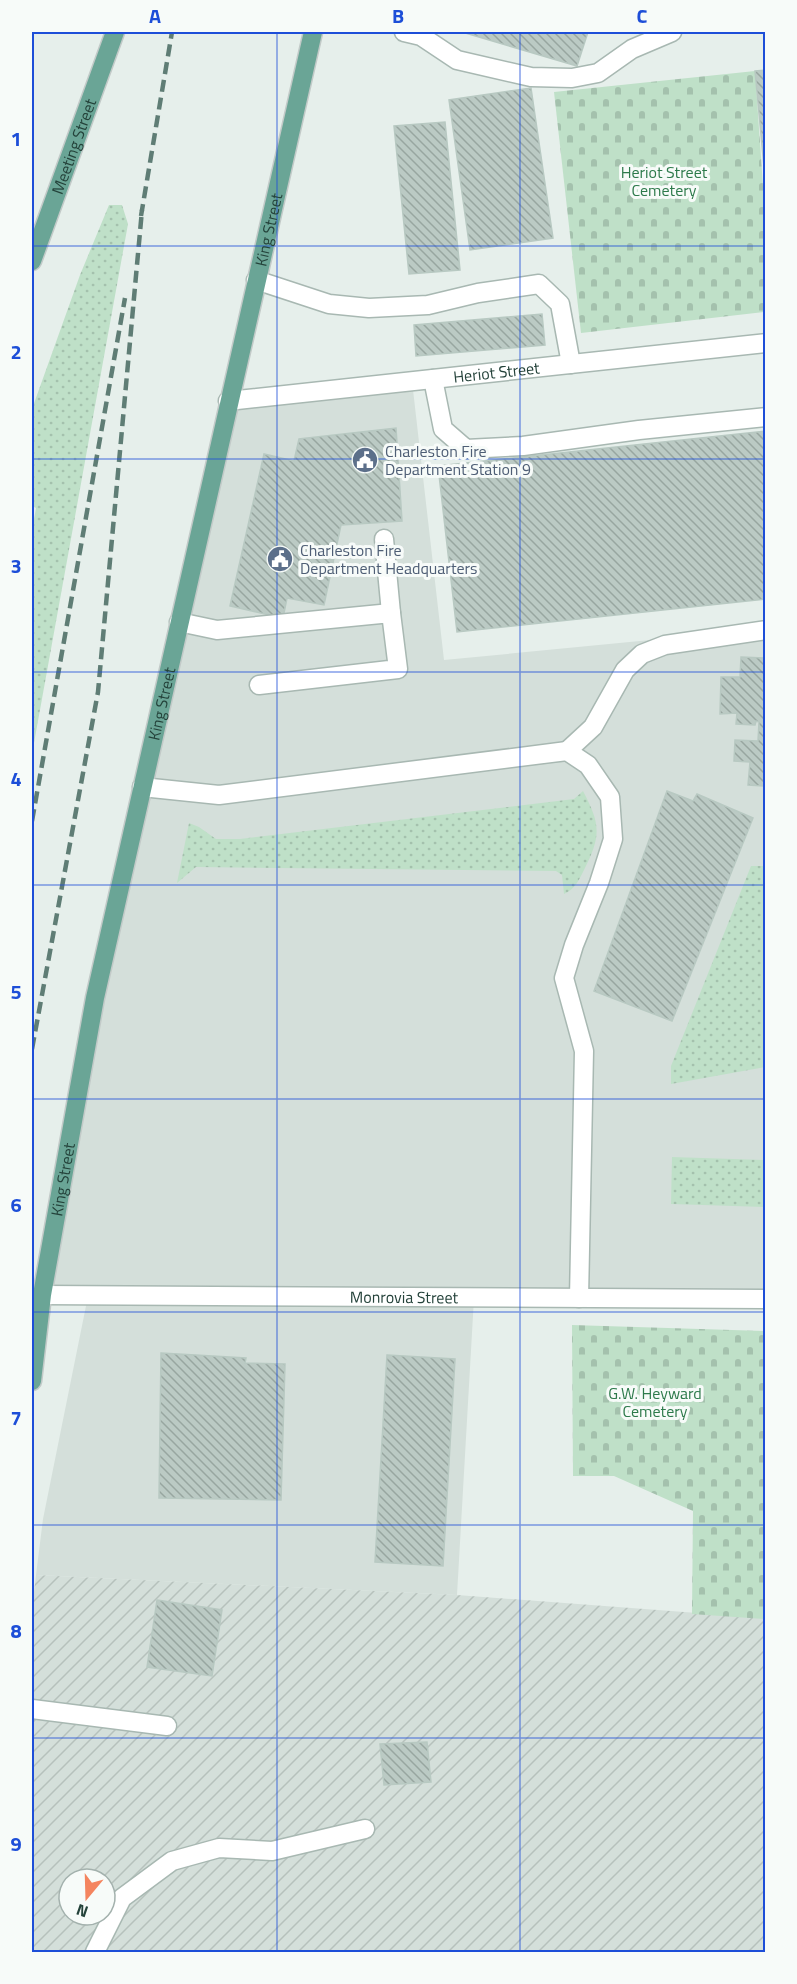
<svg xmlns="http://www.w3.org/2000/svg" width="797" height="1984" font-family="'Titillium Web',sans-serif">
	<defs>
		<pattern id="industrial-furrows" width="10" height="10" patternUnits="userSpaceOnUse" patternTransform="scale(1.5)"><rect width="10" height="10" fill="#d4dfda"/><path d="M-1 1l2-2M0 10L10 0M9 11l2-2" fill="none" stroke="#b6c1bc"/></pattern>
		<pattern id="grass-dots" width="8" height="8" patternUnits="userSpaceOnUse" patternTransform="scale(1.5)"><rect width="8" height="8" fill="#bfe0c8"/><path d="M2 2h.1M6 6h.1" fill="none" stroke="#a4c1ad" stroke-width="1.8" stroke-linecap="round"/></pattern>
		<pattern id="cemetery-stones" width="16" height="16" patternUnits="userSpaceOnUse" patternTransform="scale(1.5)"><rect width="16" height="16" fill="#bfe0c8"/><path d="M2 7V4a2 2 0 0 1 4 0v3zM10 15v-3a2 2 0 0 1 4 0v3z" fill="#a4c1ad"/></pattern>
		<pattern id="building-back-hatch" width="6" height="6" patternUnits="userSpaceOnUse" patternTransform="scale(1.5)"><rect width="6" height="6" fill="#bbcac4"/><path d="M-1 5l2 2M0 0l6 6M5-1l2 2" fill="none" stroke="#98a6a0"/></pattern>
	</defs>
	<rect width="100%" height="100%" fill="#e6efeb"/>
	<path fill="#d4dfda" d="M412 381 444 660 765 629V1300L474 1298 457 1595 36 1575 43 1519 88 1296 42 1295 95 998 234 400Z"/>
	<path fill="url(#industrial-furrows)" fill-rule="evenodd" d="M36 1575 457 1595 765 1618V1952H32V1608ZM69 1879H105V1915H69Z"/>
	<g fill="url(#grass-dots)">
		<path d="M109 205H122L128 224 32 754V530L36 508 32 506V409L80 275Z"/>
		<path d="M583 791C601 825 601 836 584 870 578 882 575 889 564 894L562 875 556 871 196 867 177 883 189 823 199 827 216 839H240L574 799Z"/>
		<path d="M751 866H765V1067L671 1084V1066Z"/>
		<path d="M672 1157 764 1160V1207L671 1204Z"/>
	</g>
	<g fill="url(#cemetery-stones)">
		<path d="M755 71 765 215V312L581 333 554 92Z"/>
		<path d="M572 1325 765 1331V1619L692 1614 693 1511 614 1476H573Z"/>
	</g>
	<g fill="url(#building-back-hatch)" stroke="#b8c9c2" stroke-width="1.5">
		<path d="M462 32H588L577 66Z"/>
		<path d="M766 70V188L755 71Z"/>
		<path d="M531 88 553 238 470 250 449 100Z"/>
		<path d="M445 122 460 270 409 274 394 126Z"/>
		<path d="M542 314 545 345 416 356 414 325Z"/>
		<path d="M396 428 402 521 341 525 324 605 287 598 283 618 230 606 264 454 294 461 299 439Z"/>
		<path d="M766 431V599L457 632 438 466Z"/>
		<path d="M741 657 766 658V786L748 785 750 762 734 761 735 740 758 741 759 722 756 721 755 725 736 724 737 713 720 714 721 677H740Z"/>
		<path d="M667 791 693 801 697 794 753 818 672 1021 594 991Z"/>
		<path d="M161 1353 246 1358 245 1363 285 1364 281 1500 159 1498Z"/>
		<path d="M387 1355 455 1359 443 1566 375 1562Z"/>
		<path d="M157 1600 222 1610 212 1676 147 1667Z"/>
		<path d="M427 1742 431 1782 384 1785 380 1744Z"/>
	</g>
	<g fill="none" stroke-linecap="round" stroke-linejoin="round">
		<g stroke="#a8b8b2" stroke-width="21">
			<g id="service">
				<path d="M404 32 421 36 457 60 531 77 572 78 598 73 632 49 672 32"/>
				<path d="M256 280 329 304 369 308 428 305 478 293 539 284 560 304 571 364"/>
				<path d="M433 379 443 429 466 449 523 446 639 430 766 417"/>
				<path d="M384 539 391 613"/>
				<path d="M179 622 217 630 391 613 398 669 259 685"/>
				<path d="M567 751 593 727 625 670 642 654 665 645 766 630"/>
				<path d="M142 787 219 795 567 751 588 765 610 797 613 839 599 883 574 945 564 978 584 1051 579 1298"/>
				<path id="s1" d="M42 1295 766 1299"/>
				<path d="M32 1709 167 1726"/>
				<path d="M95 1952 122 1898 172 1861 219 1848 272 1851 365 1829"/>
			</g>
		</g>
		<g stroke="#a8b8b2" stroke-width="21">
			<g id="tertiary">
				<path id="s2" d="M228 401 766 343"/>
			</g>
		</g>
		<g stroke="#c2cac8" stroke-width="21">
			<g id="primary">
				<path id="s3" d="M32 261 115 32"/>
				<path id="s4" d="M32 1381 42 1295 95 998 313 32"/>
			</g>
		</g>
		<use href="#service" stroke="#fff" stroke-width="18"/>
		<use href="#tertiary" stroke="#fff" stroke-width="18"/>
		<use href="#primary" stroke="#6aa596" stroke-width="18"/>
		<g stroke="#5f7d75" stroke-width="4.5" stroke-dasharray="12 6" stroke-linecap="butt">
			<path d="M141 216 172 32"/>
			<path d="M32 821 125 298"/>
			<path d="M32 1049 98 692 142 210"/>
		</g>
	</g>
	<path fill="none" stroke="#1d4ed8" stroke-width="1.5" stroke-opacity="0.55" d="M277 32V1952M520 32V1952M32 246H766M32 459H766M32 672H766M32 885H766M32 1099H766M32 1312H766M32 1525H766M32 1738H766"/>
	<defs>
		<g id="civic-disc" transform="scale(1.35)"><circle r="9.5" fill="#5c6f8a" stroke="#f7fbf9"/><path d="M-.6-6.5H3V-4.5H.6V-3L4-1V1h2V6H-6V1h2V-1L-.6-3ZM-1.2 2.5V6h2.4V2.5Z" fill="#fff"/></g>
	</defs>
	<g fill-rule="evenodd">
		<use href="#civic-disc" x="365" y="460"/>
		<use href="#civic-disc" x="280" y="559"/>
	</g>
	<g text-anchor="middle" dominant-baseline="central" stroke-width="6" stroke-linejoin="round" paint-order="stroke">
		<g font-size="16" fill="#24423a" stroke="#f7fbf9">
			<text stroke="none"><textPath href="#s3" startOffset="122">Meeting Street</textPath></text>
			<text stroke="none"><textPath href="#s4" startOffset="1176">King Street</textPath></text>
			<text stroke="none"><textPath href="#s2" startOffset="270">Heriot Street</textPath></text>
			<text stroke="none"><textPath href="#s4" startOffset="690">King Street</textPath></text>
			<text stroke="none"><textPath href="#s4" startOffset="204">King Street</textPath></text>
			<text stroke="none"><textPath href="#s1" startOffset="362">Monrovia Street</textPath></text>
		</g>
		<g font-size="16" fill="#2d7a4b" stroke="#f7fbf9">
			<text x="664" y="172">Heriot Street<tspan x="664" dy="18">Cemetery</tspan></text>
			<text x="655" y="1393">G.W. Heyward<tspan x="655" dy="18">Cemetery</tspan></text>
		</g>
		<g font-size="16" fill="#4e5e75" stroke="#f7fbf9" text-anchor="start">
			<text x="385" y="451">Charleston Fire<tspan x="385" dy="18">Department Station 9</tspan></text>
			<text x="300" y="550">Charleston Fire<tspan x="300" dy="18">Department Headquarters</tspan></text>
		</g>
	</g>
	<rect width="797" height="1984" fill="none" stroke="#f7fbf9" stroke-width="66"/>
	<g transform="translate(87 1897) rotate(199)"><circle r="28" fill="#f7fbf9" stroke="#a3b1ad" stroke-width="1.5"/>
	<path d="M0-4.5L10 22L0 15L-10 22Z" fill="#f4845f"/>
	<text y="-9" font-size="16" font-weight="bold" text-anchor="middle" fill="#24423a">N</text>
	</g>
	<rect x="33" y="33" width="731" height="1918" fill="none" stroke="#1d4ed8" stroke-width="2"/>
	<g font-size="20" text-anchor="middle" font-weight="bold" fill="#1d4ed8">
		<text x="155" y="23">A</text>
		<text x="398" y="23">B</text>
		<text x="642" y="23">C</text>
		<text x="16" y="146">1</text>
		<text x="16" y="359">2</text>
		<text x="16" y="573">3</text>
		<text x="16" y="786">4</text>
		<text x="16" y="999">5</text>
		<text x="16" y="1212">6</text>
		<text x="16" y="1425">7</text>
		<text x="16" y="1638">8</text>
		<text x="16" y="1851">9</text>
	</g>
</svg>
